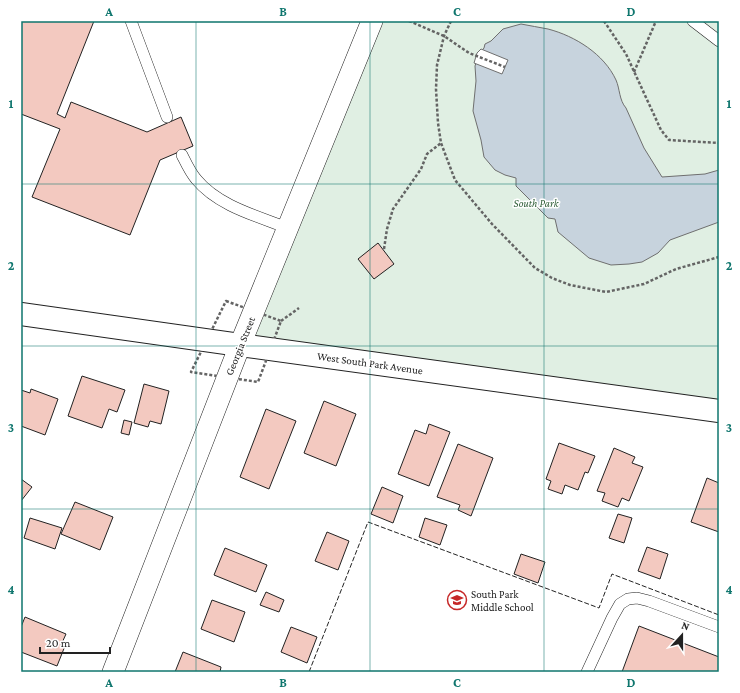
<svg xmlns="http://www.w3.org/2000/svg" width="740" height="693" font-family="'Crimson Pro',serif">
	<rect width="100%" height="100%" fill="#fff"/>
	<path fill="#e0efe3" stroke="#6f6f6f" d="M372 21H719V413L240 345Z"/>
	<path fill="#c7d3dd" stroke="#6f6f6f" d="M521 24C530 26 539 27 548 29 575 36 604 54 616 80 620 89 619 100 626 108L644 148 662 177 705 174 719 170V222L670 240 658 253 642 262 629 264 611 265 589 258 558 232 555 219 548 218 516 186V178L505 175 495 170 484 157 481 140 473 111 476 81 475 66 479 54 484 48 485 44 491 41 503 29Z"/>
	<path fill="#fff" stroke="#6f6f6f" d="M481 49 508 60 502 74 474 63 477 53Z"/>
	<g fill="#f3c9c0" stroke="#222">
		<path d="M21 21H94L57 114 65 118 71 102 147 132 181 117 193 146 160 160 130 235 32 197 60 129 21 114Z"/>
		<path d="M378 243 394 264 374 279 358 259Z"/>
		<path d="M82 376 125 390 117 412 109 409 102 428 68 416Z"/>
		<path d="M144 384 169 391 161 424 150 421 148 427 134 423Z"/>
		<path d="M31 389 58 399 45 435 21 426V390L30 393Z"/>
		<path d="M324 401 356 414 336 466 304 453Z"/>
		<path d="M266 409 296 421 269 489 240 477Z"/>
		<path d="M124 420 132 422 129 435 121 433Z"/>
		<path d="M429 424 450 432 429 486 398 474 415 430 426 434Z"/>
		<path d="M559 443 595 456 588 473 585 472 578 490 565 485 562 494 548 489 551 481 546 479Z"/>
		<path d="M458 444 493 458 471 516 458 510 460 505 437 497Z"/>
		<path d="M614 448 635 457 632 463 643 467 629 501 622 498 618 507 602 501 605 493 597 491Z"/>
		<path d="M707 478 719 483V532L691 522Z"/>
		<path d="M21 479 32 487 21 501Z"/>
		<path d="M382 487 403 496 393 523 371 514Z"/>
		<path d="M75 502 113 517 100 550 61 534Z"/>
		<path d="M618 514 632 518 624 543 609 538Z"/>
		<path d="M30 518 62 528 55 549 24 538Z"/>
		<path d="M425 518 447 525 440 545 419 537Z"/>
		<path d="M327 532 349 541 338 570 315 561Z"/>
		<path d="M647 547 668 554 660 579 638 571Z"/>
		<path d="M225 548 267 565 256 592 214 575Z"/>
		<path d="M521 554 545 562 538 583 514 574Z"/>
		<path d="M266 592 284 600 279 612 260 605Z"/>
		<path d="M212 600 245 612 234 642 201 629Z"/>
		<path d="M25 617 66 634 61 645 65 646 57 666 21 652V627Z"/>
		<path d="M639 626 719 657V672H622Z"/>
		<path d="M291 627 317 637 307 663 281 652Z"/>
		<path d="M183 652 221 667 220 672H175Z"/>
	</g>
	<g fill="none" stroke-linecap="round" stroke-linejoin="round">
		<g stroke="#222" stroke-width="12">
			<g id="lane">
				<path d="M131 21 167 117"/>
				<path d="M693 21 719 41"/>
				<path d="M182 155C186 163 190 172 196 179 218 206 257 216 288 228"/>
				<path d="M587 672 612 618 620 604 628 599 637 598 649 601 719 627"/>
			</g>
		</g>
		<g stroke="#222" stroke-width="22">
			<path id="street" d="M113 672 240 345 372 21"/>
		</g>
		<g stroke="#222" stroke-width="24">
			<path id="primary" d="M21 314 240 345 719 411"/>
		</g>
		<g stroke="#646464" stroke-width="2.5" stroke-dasharray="3 2" stroke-linecap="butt">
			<path d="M409 21 444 36 469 53 505 67"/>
			<path d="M451 21 444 36 437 65 436 89 438 123 441 143 455 180 492 224 535 268 552 278 570 285 606 292 644 284 676 269 719 257"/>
			<path d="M604 21 626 54 661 130 669 140 719 143"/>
			<path d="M634 72 656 21"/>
			<path d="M384 249 387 229 393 209 421 169 427 154 441 143"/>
			<path d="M226 301 281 321 258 382 191 372Z"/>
			<path d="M281 321 299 308"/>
		</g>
		<use href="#lane" stroke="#fff" stroke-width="11"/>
		<use href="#street" stroke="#fff" stroke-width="21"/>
		<use href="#primary" stroke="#fff" stroke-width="22"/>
		<path stroke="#222" stroke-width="1" stroke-dasharray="5 2" stroke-linecap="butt" d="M309 672 368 522 599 608 612 574 719 615"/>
	</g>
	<path fill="none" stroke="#0f766e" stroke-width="1" stroke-opacity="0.55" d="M196 21V672M370 21V672M544 21V672M21 184H719M21 346H719M21 509H719"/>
	<defs>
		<g id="school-ring" transform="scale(1)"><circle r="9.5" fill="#fff" stroke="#c62828" stroke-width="1.5"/><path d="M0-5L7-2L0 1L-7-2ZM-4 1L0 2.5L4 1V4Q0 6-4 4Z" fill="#c62828"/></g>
	</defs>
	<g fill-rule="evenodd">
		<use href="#school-ring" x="457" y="600"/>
	</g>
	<g text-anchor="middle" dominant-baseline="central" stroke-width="3" stroke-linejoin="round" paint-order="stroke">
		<g font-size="11" font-style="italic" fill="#2f5e38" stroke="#fff">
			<text x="536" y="203">South Park</text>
		</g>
		<g font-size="11" fill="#222" stroke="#fff">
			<text transform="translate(240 346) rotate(-68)">Georgia Street</text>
			<text transform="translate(370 363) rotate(8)">West South Park Avenue</text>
		</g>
		<g font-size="11" fill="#222" stroke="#fff" text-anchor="start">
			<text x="471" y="594">South Park<tspan x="471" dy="13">Middle School</tspan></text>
		</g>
	</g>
	<rect width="740" height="693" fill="none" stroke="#ffffff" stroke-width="44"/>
	<g transform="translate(682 635) rotate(21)" stroke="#ffffff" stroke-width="3" paint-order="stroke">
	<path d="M0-3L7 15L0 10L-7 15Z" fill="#222222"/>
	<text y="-6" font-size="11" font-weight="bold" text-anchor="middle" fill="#222222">N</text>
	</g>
	<path d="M40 647v6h70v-6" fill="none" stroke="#222222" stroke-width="2"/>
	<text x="46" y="647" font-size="12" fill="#222222" stroke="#ffffff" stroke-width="3" paint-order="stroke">20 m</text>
	<rect x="22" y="22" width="696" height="649" fill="none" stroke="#0f766e" stroke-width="1.5"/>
	<g font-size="13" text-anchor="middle" font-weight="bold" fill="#0f766e">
		<text x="109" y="16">A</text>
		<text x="283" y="16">B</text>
		<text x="457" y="16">C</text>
		<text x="631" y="16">D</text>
		<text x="11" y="108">1</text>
		<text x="729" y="108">1</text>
		<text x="11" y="270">2</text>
		<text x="729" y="270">2</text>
		<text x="11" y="432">3</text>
		<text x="729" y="432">3</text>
		<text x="11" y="594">4</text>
		<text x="729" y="594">4</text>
		<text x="109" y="687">A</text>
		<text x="283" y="687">B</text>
		<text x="457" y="687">C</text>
		<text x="631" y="687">D</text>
	</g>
</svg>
